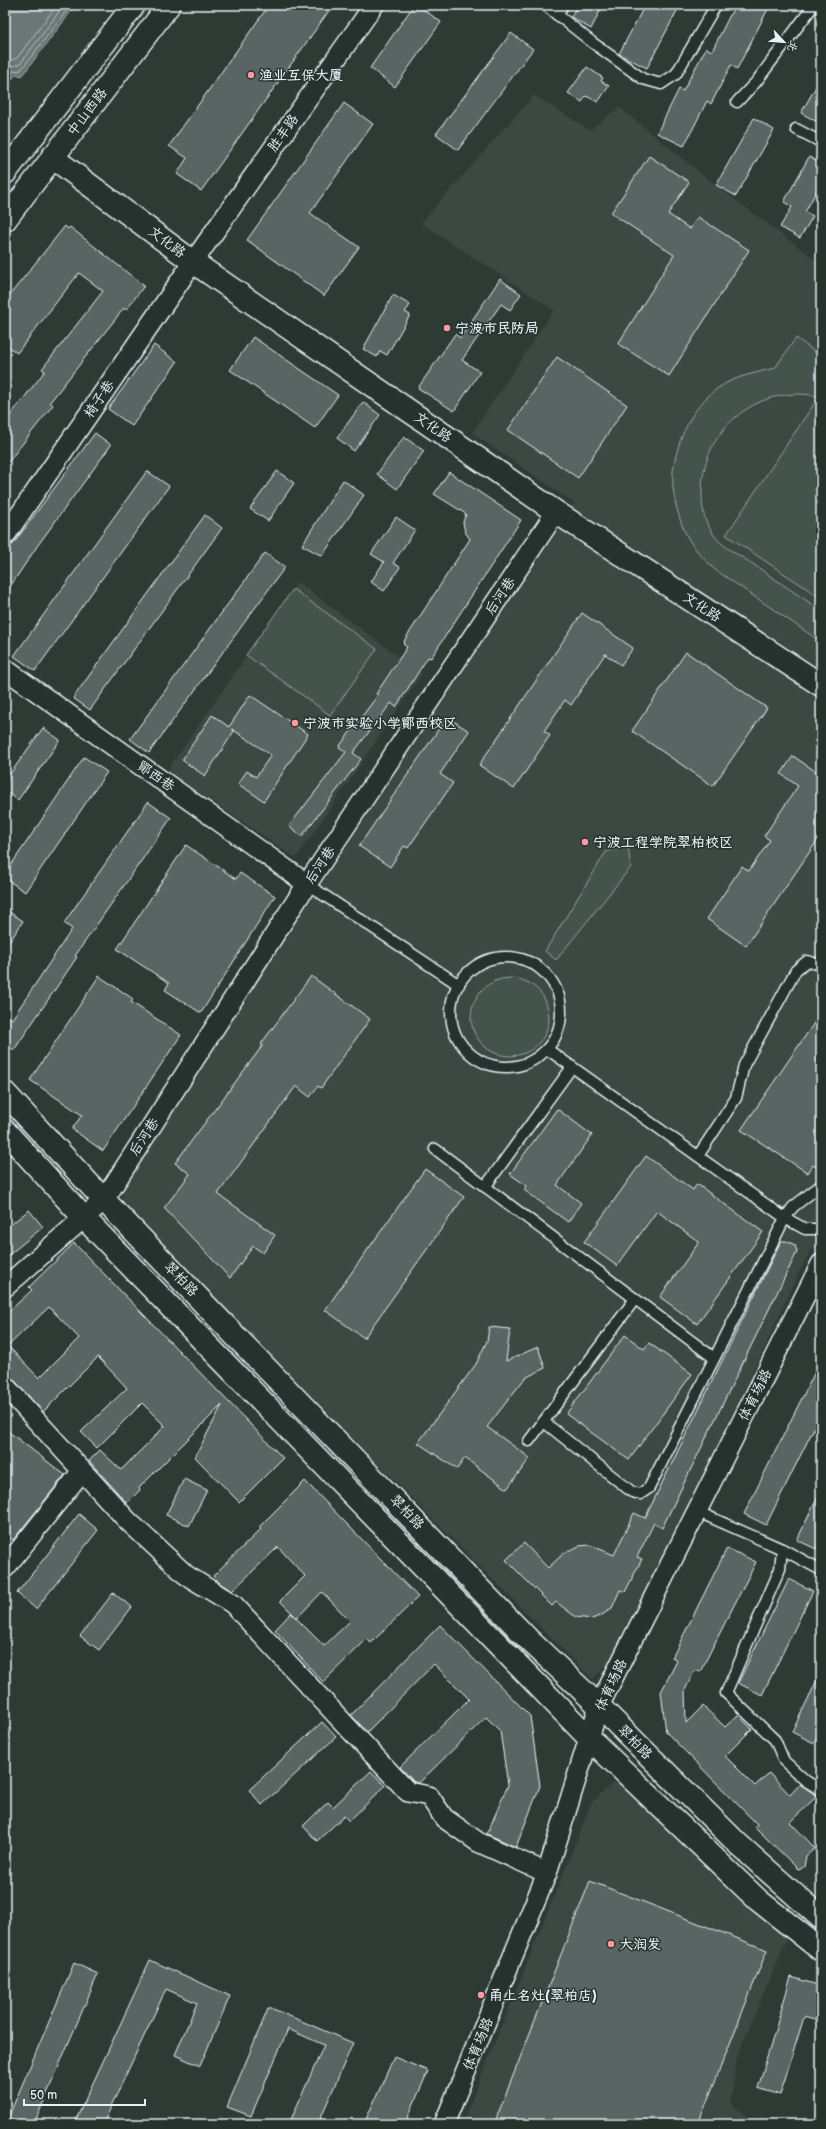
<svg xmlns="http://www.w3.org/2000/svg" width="826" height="2129" font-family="'Balsamiq Sans','LXGW WenKai TC',sans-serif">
	<rect width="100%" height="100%" fill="#2e3b35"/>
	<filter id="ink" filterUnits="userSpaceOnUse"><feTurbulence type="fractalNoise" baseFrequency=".025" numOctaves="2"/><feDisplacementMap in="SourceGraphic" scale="8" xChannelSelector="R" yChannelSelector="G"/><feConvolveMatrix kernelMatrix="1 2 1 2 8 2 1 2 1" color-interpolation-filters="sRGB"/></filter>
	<g filter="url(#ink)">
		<g fill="#3b4843">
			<path d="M534 95 590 130 619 107 704 176 821 264V1246L810 1250 689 1509 612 1660 592 1679 121 1206 124 1180 574 503 472 433 554 310 421 223Z"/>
			<path d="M298 582 422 674 296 858 167 771Z"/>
			<path d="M614 1782 630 1787 787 1938 737 2057 731 2103 755 2124H462L592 1802Z"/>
		</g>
		<g fill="#45524e" stroke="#96a2a3">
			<path d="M796 338 821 356V397C761 382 703 427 702 489 702 500 702 515 708 525 711 530 715 538 720 542 730 551 742 557 753 564 776 580 798 595 821 610V642L714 569C703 558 690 545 684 530 677 513 671 490 673 471 677 440 692 406 718 388 735 376 756 373 775 368Z"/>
			<path d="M816 401 821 404V598L726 535Z"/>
			<path d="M293 589 377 649 330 715 246 655Z"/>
			<path d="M623 846 628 848 631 867 556 960 545 951 606 852Z"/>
			<circle cx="510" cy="1017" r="39"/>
		</g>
		<path fill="#6b7775" stroke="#9da8a9" d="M5 5H76L22 76 16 74 5 88Z"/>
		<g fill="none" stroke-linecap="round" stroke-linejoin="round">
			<g stroke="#b6c0c4" stroke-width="1">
				<path d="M5 63 17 58 57 5"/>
				<path d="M5 73 11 66 20 64 64 5"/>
				<path d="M5 81 13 71 21 70 71 5"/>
			</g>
		</g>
		<g fill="#596563" stroke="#e8f1f8" fill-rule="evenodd">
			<path d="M269 5H333L201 191 177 174 187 158 169 146Z"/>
			<path d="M414 5H417L441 22 395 87 370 68Z"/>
			<path d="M577 5H603L591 29 571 17Z"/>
			<path d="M645 5H680L647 68 619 54Z"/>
			<path d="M735 5H770L737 69 731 65 711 104 707 101 684 146 657 133 679 89 683 91 706 48 712 51Z"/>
			<path d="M511 33 533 49 458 150 436 134Z"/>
			<path d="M587 67 603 78 601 81 609 86 598 102 586 96 582 102 568 93Z"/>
			<path d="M821 78V124L801 113Z"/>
			<path d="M344 103 373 124 310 213 359 247 324 296 247 240Z"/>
			<path d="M754 118 774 130 736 196 716 185Z"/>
			<path d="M649 156 689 182 668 214 690 229 698 217 749 250 669 376 618 344 674 255 611 213Z"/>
			<path d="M809 157 821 164V183L805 212 813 216 800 238 780 227 792 207 784 202Z"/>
			<path d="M65 226 68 229 70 227 144 286 126 310 124 308 50 402 53 405 5 466V422L45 371 42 369 103 291 79 273 17 353 5 344V301Z"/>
			<path d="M500 279 521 294 510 310 501 304 462 360 480 372 454 411 418 388 455 334 460 338Z"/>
			<path d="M393 295 410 305 405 312 410 315 387 355 380 351 377 357 363 349Z"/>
			<path d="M253 337 338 395 315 428 230 370Z"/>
			<path d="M154 345 177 362 132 426 108 409Z"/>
			<path d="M557 357 627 405 578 478 508 430Z"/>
			<path d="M363 402 380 415 354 451 337 438Z"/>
			<path d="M95 433 111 445 38 545 5 594V555Z"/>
			<path d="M404 437 424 451 397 489 377 474Z"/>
			<path d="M147 471 169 486 35 671 14 656Z"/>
			<path d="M277 471 294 483 268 521 250 509Z"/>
			<path d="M449 472 521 520 431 658 428 657 396 707 391 703 353 753 361 759 302 836 289 826 346 752 339 747 378 695 376 694 407 647 403 644 405 642 404 641 470 539 465 532 463 522 466 514 434 494Z"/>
			<path d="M343 480 364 495 322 556 302 545Z"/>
			<path d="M205 515 222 528 90 710 73 698Z"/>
			<path d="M396 517 415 530 393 563 400 567 384 591 371 582 384 562 371 554Z"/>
			<path d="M265 553 285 567 149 753 130 739Z"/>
			<path d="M582 613 633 648 621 665 605 654 571 705 565 700 544 731 550 735 514 789 479 765Z"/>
			<path d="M686 652 767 708 713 786 632 731Z"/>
			<path d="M250 695 308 734 264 801 238 784 247 771 256 777 271 755 232 729 234 731 205 776 182 760 212 715 229 727Z"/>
			<path d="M447 717 469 731 440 774 453 783 408 848 404 846 390 867 359 846Z"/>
			<path d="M43 728 60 740 18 800 5 791V781Z"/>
			<path d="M793 756 821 775V835L746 946 707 919 742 866 749 871 770 840 764 836 798 786 781 774Z"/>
			<path d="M84 757 107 772 25 892 5 878V874Z"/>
			<path d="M148 802 171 818 75 956 77 957 14 1050 5 1044V1014L12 1019 72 929 64 923Z"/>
			<path d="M186 845 236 879 240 873 275 896 201 1013 165 990 169 983 117 949Z"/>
			<path d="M5 909 23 921 5 949Z"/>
			<path d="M99 976 133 999 131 1002 181 1035 103 1151 72 1129 82 1115 30 1080Z"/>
			<path d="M311 976 370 1019 321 1088 318 1086 310 1097 296 1086 218 1194 275 1235 263 1253 253 1246 230 1278 164 1208 190 1174 175 1163 263 1045 261 1044Z"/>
			<path d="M821 1013V1170L813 1165 808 1173 741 1130Z"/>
			<path d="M557 1109 592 1135 557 1185 581 1203 568 1222 524 1190 527 1186 510 1174Z"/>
			<path d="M646 1156 693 1190 697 1184 763 1232 697 1324 660 1297 699 1242 657 1211 617 1266 584 1242Z"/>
			<path d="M425 1169 464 1197 364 1338 325 1310Z"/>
			<path d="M29 1210 43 1227 5 1258V1229Z"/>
			<path d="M781 1241H786L795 1245 797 1252 662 1528 654 1523 637 1557 642 1559 625 1592 620 1590 612 1608 602 1615 592 1619 576 1617 556 1602 552 1606 506 1560 524 1543 548 1568 563 1554 579 1546 590 1545 614 1555 634 1513 645 1518Z"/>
			<path d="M74 1243 283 1458 239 1502 195 1457 222 1405 139 1488 140 1490 127 1503 89 1461 100 1450 121 1470 165 1426 142 1403 97 1448 81 1432 127 1388 98 1357 43 1412 13 1379 5 1374V1315L32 1290 29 1287ZM49 1307 79 1338 39 1378 8 1346Z"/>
			<path d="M489 1327 510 1329 506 1361 538 1347 545 1368 525 1378 487 1427 530 1458 507 1489 465 1458 457 1469 418 1443 476 1364 487 1341Z"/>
			<path d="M625 1335 644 1349 649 1343 692 1374 629 1460 566 1414Z"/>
			<path d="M821 1360V1414L766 1525 744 1514Z"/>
			<path d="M5 1429 65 1475 13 1540 5 1534Z"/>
			<path d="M184 1479 207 1490 189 1526 166 1515Z"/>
			<path d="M305 1481 418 1597 371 1643 367 1639 323 1682 275 1630 291 1613 324 1646 350 1621 322 1592 297 1618 280 1601 305 1576 278 1547 232 1591 221 1584 213 1576 261 1529 259 1527Z"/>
			<path d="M821 1490V1539L816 1549 797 1540Z"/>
			<path d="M79 1514 98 1530 36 1609 17 1593Z"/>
			<path d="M727 1548 756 1562 700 1672 695 1670 685 1690 686 1723 703 1706 725 1727 738 1715 752 1729 725 1756 755 1786 769 1773 790 1795 800 1784 817 1796 790 1822 815 1848 806 1856 804 1867 798 1869 755 1827 757 1824 666 1732 661 1692 677 1661 672 1658Z"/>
			<path d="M789 1579 813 1591 762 1695 738 1683Z"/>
			<path d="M113 1593 132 1607 99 1650 80 1636Z"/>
			<path d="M440 1625 530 1716 540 1786 516 1847 487 1834 508 1785 500 1731 486 1717 419 1783 414 1782 400 1767 469 1699 434 1664 367 1732 351 1715Z"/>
			<path d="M821 1672V1728L814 1743 792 1732Z"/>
			<path d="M322 1722 336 1737 262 1805 249 1790Z"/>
			<path d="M371 1771 385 1786 349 1821 344 1816 317 1841 303 1826 328 1802 333 1807Z"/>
			<path d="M590 1881 767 1950 698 2124H494Z"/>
			<path d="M150 1960 230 1996 200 2066 175 2055 197 2003 166 1989 103 2124H74Z"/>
			<path d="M74 1963 98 1974 34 2124H21L8 2118Z"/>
			<path d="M791 1977 821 1986V2022L804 2017 780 2095 758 2088Z"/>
			<path d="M268 2009H273L353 2043 318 2124H289L324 2045 288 2029 251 2116 227 2107Z"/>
			<path d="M394 2057 428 2071 405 2124H364Z"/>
		</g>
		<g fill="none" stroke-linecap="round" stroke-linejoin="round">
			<g stroke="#e8f1f8" stroke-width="13">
				<g id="lane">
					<path d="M545 5 593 43 643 79 661 84 676 74 716 5"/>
					<path d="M557 15 563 5"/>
					<path d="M737 102 756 82 814 5"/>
					<path d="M796 129 821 142"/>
					<path d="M307 884 459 985"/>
					<circle cx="506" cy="1012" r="55"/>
					<path d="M547 1049 785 1218 805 1229H821"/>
					<path d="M435 1149 714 1358"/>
					<path d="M698 1156 736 1098 744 1065 796 970 807 961 821 965"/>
					<path d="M485 1187 572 1067"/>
					<path d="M544 1422 632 1492 640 1494 649 1488 785 1218 793 1207 821 1185"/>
					<path d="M529 1441 635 1299"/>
					<path d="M696 1511 782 1549 821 1570"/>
					<path d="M782 1549 780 1569 726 1693 775 1740 784 1761 806 1781 821 1790"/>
				</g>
			</g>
			<g stroke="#e8f1f8" stroke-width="22">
				<g id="street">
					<path d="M5 536 193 262 374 5"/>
					<path d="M5 669 307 884"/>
					<path d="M5 1287 104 1200 307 884 556 512"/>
					<path d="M5 1386 127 1520 186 1575 233 1604 408 1792 429 1796 444 1818 478 1842 547 1873"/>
					<path d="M5 1568 82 1471"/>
					<path d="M444 2124 547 1873 599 1706 821 1264"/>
				</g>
			</g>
			<g stroke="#e8f1f8" stroke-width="25">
				<g id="secondary">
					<path d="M52 157 193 262 556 512 821 685"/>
					<path d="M5 1093 104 1200 528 1639 599 1706 738 1844 821 1918"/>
					<path d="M5 1131 85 1219 589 1738 758 1900 821 1950"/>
				</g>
			</g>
			<g stroke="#e8f1f8" stroke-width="25">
				<g id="primary">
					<path d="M5 173 134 5"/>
					<path d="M5 220 169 5"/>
				</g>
			</g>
			<use href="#lane" stroke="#26332d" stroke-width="10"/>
			<use href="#street" stroke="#26332d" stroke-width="19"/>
			<use href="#secondary" stroke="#26332d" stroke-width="22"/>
			<use href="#primary" stroke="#26332d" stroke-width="22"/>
		</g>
	</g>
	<g fill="#ff9aa2" stroke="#26332d" stroke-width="1.5">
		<circle cx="251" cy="75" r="4"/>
		<circle cx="447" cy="328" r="4"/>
		<circle cx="295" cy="723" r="4"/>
		<circle cx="585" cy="842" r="4"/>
		<circle cx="611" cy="1944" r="4"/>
		<circle cx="481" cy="1995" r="4"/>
	</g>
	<g text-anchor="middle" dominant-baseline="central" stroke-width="3" stroke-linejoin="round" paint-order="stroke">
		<g font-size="14" font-weight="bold" fill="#e8f1f8" stroke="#26332d" text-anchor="start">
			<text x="259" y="75">渔业互保大厦</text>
			<text x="455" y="328">宁波市民防局</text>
			<text x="303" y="723">宁波市实验小学鄮西校区</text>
			<text x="593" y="842">宁波工程学院翠柏校区</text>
			<text x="619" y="1944">大润发</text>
			<text x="489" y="1995">甬上名灶(翠柏店)</text>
		</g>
		<g font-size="14" fill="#e8f1f8" stroke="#26332d">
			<text transform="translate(87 112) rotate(-53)">中山西路</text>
			<text transform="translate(283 133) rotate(-55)">胜丰路</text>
			<text transform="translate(167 242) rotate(37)">文化路</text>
			<text transform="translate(99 399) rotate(-56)">椅子巷</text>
			<text transform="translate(433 427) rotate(35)">文化路</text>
			<text transform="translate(500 596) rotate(-56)">后河巷</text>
			<text transform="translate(702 607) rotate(33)">文化路</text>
			<text transform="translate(156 776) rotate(35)">鄮西巷</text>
			<text transform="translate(320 865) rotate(-56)">后河巷</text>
			<text transform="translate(144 1137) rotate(-57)">后河巷</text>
			<text transform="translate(181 1279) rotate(46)">翠柏路</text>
			<text transform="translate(755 1395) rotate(-63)">体育场路</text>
			<text transform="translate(407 1512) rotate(46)">翠柏路</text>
			<text transform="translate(611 1685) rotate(-65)">体育场路</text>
			<text transform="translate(635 1742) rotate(45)">翠柏路</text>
			<text transform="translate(478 2044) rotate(-67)">体育场路</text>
		</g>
	</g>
	<rect width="826" height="2129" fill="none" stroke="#26332d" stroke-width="20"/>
	<rect x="10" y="10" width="806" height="2109" fill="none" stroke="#e8f1f8" stroke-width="1.5" filter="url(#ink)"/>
	<g transform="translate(784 42) rotate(116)" stroke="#26332d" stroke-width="3" paint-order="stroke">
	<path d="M0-3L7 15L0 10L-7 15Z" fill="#e8f1f8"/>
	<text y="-6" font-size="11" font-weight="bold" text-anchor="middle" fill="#e8f1f8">北</text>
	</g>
	<path d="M24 2099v6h121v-6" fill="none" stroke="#e8f1f8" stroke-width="2"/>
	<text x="30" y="2099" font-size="12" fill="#e8f1f8" stroke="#26332d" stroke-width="3" paint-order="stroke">50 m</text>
</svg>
